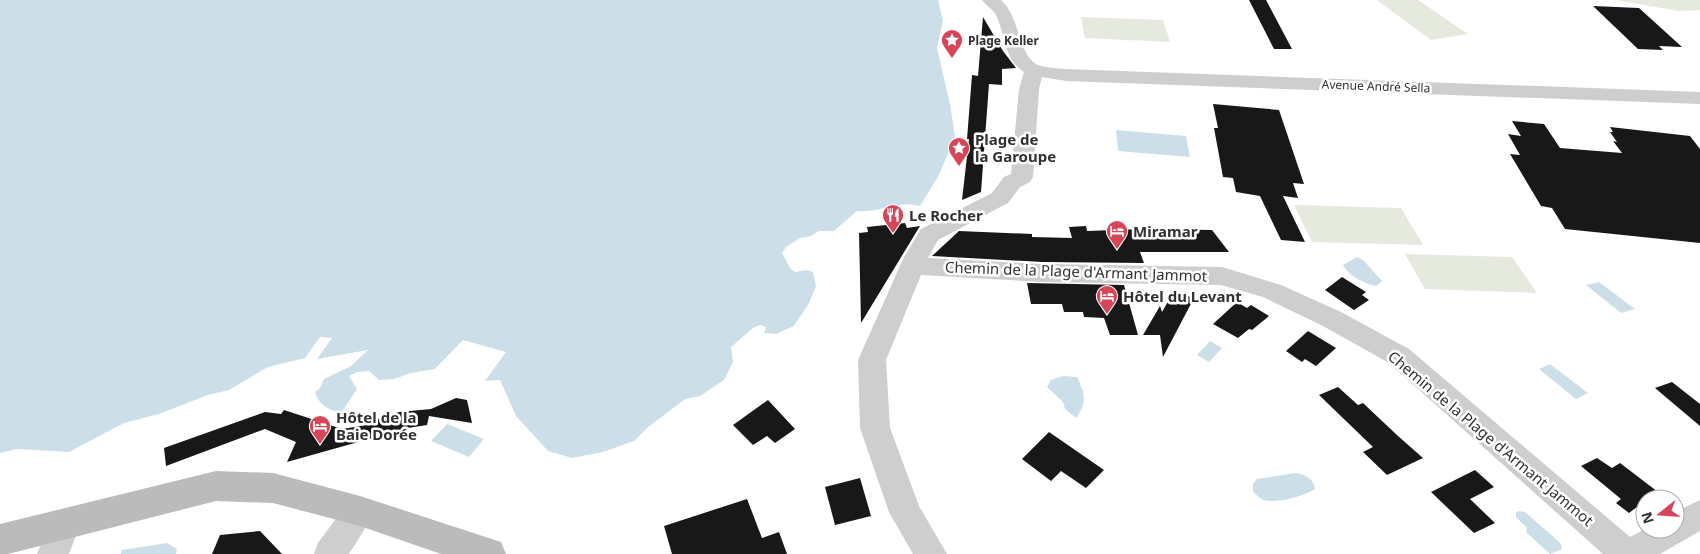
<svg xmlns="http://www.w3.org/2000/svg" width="1700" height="554" font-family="'Noto Sans',sans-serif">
	<rect width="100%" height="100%" fill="#fff"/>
	<g fill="#e5e9de">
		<path d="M1377 0H1418L1468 34 1431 40Z"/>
		<path d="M1615 0H1700V10L1679 11Z"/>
		<path d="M1081 17 1163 20 1170 42 1085 38Z"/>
		<path d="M1294 205 1401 208 1423 245 1312 242Z"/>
		<path d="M1405 254 1512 257 1537 293 1425 289Z"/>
	</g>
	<g fill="#ccdfe8">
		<path d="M0 0H938L943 21 937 48 950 104 955 137 939 175 920 206C896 200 880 213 857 211L834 231H819L811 236 800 238 786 247 782 253 790 268 795 272 806 270 813 272 816 286 809 303 794 326 776 334 764 333 766 327 760 325 753 328 731 347 733 362 724 380 700 396 685 399 647 428 634 441 603 452 572 458 548 451 516 416 500 380 485 381 506 352 463 340 435 369 411 373 394 379 379 380 369 371 357 372 349 376 357 389 341 413C327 409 320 406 315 392L320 388 324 379 351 366 368 350 317 359 332 338 320 337 305 358 268 367 229 390 208 395 159 414 124 423 69 452 17 449 0 453Z"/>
		<path d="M1116 130 1186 136 1190 157 1118 151Z"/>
		<path d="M1357 257 1364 261 1382 281 1376 286C1364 284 1348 275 1343 265Z"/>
		<path d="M1599 282 1635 309 1621 313 1586 285Z"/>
		<path d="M1210 341 1222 348 1209 362 1197 355Z"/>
		<path d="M1550 364 1588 393 1576 399 1539 369Z"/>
		<path d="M1063 376 1077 377C1085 394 1088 402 1076 418L1065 409 1063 402 1047 387 1051 380Z"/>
		<path d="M447 424 484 439 469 457 431 441Z"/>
		<path d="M1296 473C1305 474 1314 479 1315 489 1305 496 1275 504 1263 500 1259 498 1256 494 1253 492V484L1257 479Z"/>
		<path d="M1519 511 1525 512 1557 540 1561 544 1562 549 1550 554 1526 532 1527 528 1516 517V512Z"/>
		<path d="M167 543 177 549 176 554H121L122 550Z"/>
	</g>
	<g fill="#181818">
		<path d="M1249 0H1266L1292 49H1274Z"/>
		<path d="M1593 6 1639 8 1682 47 1659 46 1663 50 1638 49Z"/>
		<path d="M983 17 1003 51 1016 68 1002 69V85L989 84 981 192 962 200 969 139H967L972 75 978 76Z"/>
		<path d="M1213 104 1279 110 1304 184 1293 183 1298 198 1283 196 1305 242 1281 240 1260 196 1236 192 1233 178 1223 177 1214 128H1218Z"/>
		<path d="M1512 121 1544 124 1560 148 1622 153 1613 141 1617 142 1610 132H1613L1610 127 1690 136 1700 149V243L1565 229 1552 208 1541 206 1510 154 1520 155 1508 134 1521 136Z"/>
		<path d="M905 223 907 228 920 226 861 323 859 233 868 232 867 227Z"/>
		<path d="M1086 226 1087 231 1143 229 1212 230 1229 252H1140L1144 263 1042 262 932 256 959 231 1032 234V237L1072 238 1069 227Z"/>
		<path d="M1342 277 1366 292 1362 295 1369 300 1354 310 1325 290Z"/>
		<path d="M1027 283 1124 285 1138 335H1110L1104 318 1084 317 1083 312H1064L1062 304H1031Z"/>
		<path d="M1174 291 1194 298 1163 357 1160 335H1143L1160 306 1162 312Z"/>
		<path d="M1237 302 1247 308 1251 305 1269 316 1252 330 1249 329 1238 338 1213 324Z"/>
		<path d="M1308 331 1336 348 1316 366 1305 359 1302 362 1286 351Z"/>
		<path d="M1672 382 1700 404V426L1655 388Z"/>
		<path d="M1338 387 1358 405 1363 403 1398 436 1423 458 1387 475 1363 452 1373 447 1319 395Z"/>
		<path d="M456 398 467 400 472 423 429 416 427 425 408 428 287 462 296 442 265 429 166 466 164 448 265 412 281 414 284 410 342 429 367 425 368 422 399 412 431 409Z"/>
		<path d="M768 400 795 429 775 443 767 436 753 445 733 425Z"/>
		<path d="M1049 432 1104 470 1086 488 1061 471 1051 481 1022 459Z"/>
		<path d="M1597 458 1612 468 1620 463 1658 492 1649 499H1645V501L1629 513 1616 503 1621 499 1581 466Z"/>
		<path d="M1475 470 1494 487 1470 499 1495 523 1474 533 1431 492Z"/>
		<path d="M860 478 871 516 835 525 825 487Z"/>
		<path d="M747 499 762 538 779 532 787 554H672L664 526Z"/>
		<path d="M260 531 282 554H212L220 535Z"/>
	</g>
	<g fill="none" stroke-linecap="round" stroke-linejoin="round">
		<g fill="#cecece" fill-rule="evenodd">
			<path d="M982 0H1001C1021 18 1017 54 1038 65 1046 68 1057 68 1066 69L1700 92V104L1066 81 1042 77 1039 89 1033 177 1030 182 1020 187 1008 203 938 240 928 258 1042 264 1222 267 1281 285 1341 312 1409 349 1630 537 1645 529H1675V512L1700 500V531L1660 554H1603L1389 363 1323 326 1263 297 1221 285 1042 282 921 275 886 360 890 428 919 506 947 554H913L889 512 860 428 858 360 904 257 921 229 992 193 1004 177 1011 174 1019 89 1024 72C1003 58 1006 36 996 15 993 9 986 6 982 0Z"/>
			<path d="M360 497 371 501 376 511 349 554H314L318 543 349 501Z"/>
			<path d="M64 511 75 515 80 525 69 554H37L53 515Z"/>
		</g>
		<path fill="#bbb" fill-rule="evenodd" d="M216 471 273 473 360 496 501 542 506 554H441L360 526 273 503 216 501 8 554H0V524Z"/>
	</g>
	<defs>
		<g id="sight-pin" transform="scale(1.125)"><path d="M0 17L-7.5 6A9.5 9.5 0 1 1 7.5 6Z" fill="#d54658" stroke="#fff"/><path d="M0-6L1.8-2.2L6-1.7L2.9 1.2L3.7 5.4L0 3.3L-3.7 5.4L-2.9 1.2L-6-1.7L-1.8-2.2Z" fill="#fff"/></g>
		<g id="restaurant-pin" transform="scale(1.125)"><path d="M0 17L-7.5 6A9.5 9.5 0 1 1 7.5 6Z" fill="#d54658" stroke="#fff"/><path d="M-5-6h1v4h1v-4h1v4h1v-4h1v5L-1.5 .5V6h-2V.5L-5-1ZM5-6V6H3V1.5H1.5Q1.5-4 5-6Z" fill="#fff"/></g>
		<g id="hotel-pin" transform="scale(1.125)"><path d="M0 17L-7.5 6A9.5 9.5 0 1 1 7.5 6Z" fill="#d54658" stroke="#fff"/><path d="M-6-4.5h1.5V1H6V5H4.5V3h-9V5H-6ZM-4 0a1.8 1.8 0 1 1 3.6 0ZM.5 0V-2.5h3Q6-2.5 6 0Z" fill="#fff"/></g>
	</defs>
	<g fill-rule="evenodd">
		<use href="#sight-pin" x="952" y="40"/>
		<use href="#sight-pin" x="959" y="148"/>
		<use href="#restaurant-pin" x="893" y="215"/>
		<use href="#hotel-pin" x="1117" y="231"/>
		<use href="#hotel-pin" x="1107" y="296"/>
		<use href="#hotel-pin" x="320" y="426"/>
	</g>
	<g text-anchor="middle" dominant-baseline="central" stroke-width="5" stroke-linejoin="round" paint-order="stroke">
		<g font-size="12" font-weight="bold" fill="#313131" stroke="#fff" text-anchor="start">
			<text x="968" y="40">Plage Keller</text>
		</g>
		<g font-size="12" fill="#313131" stroke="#fff">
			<text transform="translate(1376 86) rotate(2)">Avenue André Sella</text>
		</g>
		<g font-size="15" font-weight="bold" fill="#313131" stroke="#fff" text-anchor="start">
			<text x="975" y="139">Plage de<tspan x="975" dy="17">la Garoupe</tspan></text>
			<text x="909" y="215">Le Rocher</text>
			<text x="1133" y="231">Miramar</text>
			<text x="1123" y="296">Hôtel du Levant</text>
			<text x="336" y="417">Hôtel de la<tspan x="336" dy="17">Baie Dorée</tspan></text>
		</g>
		<g font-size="15" fill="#313131" stroke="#fff">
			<text transform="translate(1076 271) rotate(2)">Chemin de la Plage d'Armant Jammot</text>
			<text transform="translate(1491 438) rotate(40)">Chemin de la Plage d'Armant Jammot</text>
		</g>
	</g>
	<g transform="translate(1660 514) rotate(253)"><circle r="24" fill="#ffffff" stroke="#adadad"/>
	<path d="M0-4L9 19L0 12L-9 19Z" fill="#d54658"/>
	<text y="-8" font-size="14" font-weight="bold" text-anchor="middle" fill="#313131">N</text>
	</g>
</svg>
